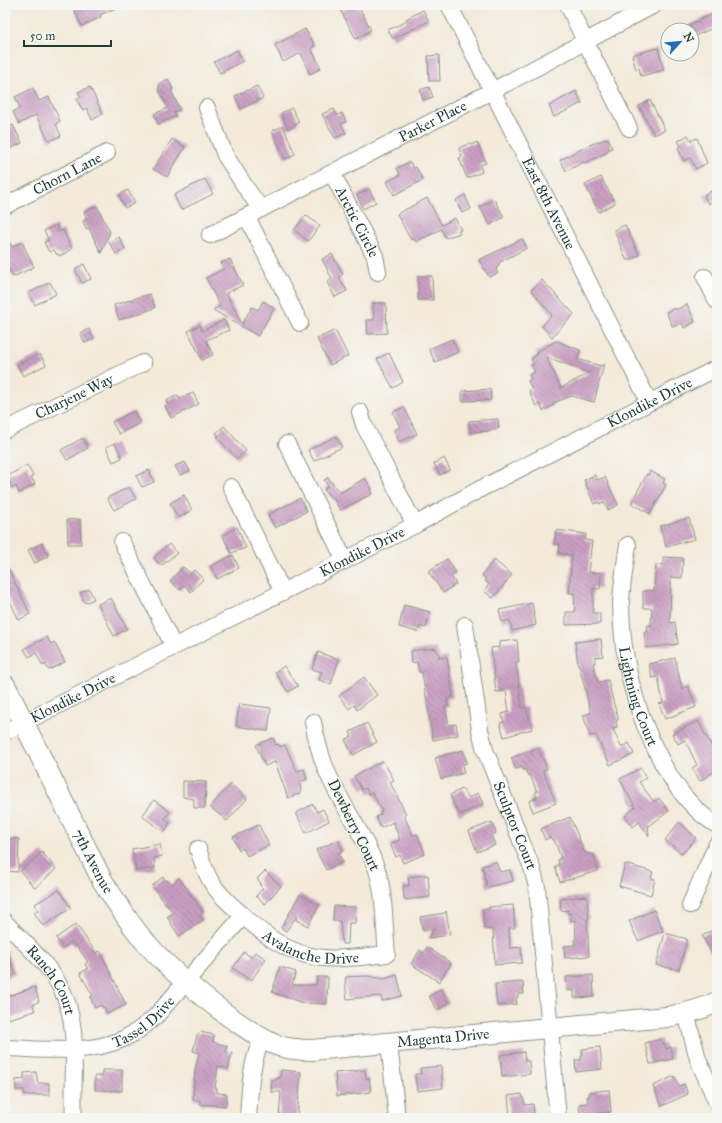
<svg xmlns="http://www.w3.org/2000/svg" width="722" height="1123" font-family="'IM FELL Great Primer',serif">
	<defs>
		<pattern id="building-back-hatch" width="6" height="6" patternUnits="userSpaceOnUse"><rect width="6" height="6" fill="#ca9fc3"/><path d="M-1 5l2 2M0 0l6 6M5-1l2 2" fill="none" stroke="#a3839f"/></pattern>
	</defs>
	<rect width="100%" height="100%" fill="#f6f6f2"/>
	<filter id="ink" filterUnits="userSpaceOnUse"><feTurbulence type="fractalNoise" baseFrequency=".025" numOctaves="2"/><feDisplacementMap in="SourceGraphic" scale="8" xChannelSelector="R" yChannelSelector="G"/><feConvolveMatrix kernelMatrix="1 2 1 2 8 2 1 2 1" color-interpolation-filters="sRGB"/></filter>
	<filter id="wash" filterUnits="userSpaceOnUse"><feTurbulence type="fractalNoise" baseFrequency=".012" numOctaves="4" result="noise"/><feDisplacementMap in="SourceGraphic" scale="16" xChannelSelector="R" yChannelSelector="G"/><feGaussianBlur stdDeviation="0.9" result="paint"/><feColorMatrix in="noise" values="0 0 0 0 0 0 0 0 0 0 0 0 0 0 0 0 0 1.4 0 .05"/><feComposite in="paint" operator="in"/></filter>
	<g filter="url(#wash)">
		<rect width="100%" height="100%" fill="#f3ead9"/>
		<g id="blocks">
			<g fill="url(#building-back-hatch)" fill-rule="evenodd">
				<path d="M84 5H122L100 15 101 17 82 26 74 10Z"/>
				<path d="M354 5H358L371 30 356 39 341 11Z"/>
				<path d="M423 10 429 21 393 39 388 30 407 21 406 19Z"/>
				<path d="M717 12V26L695 36 689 25Z"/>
				<path d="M305 29 315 46 311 48 321 68 310 74 301 53 283 62 275 45Z"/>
				<path d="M658 48 664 70 641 76 639 68 636 69 632 55Z"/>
				<path d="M237 50 243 61 220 73 214 62Z"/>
				<path d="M439 55 440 81H429L428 56Z"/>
				<path d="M168 79 173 89 171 90 180 110 174 112 176 116 158 124 154 114 168 108 158 88 160 87 158 84Z"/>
				<path d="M257 86 263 98 241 109 235 96Z"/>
				<path d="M90 87 103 114 92 120 87 108 82 110 77 99 81 97 78 92Z"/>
				<path d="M429 87 433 97 423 100 420 90Z"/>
				<path d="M33 88 39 101 49 97 60 121 56 124 61 136 49 141 36 115 19 124 13 112 20 108 15 97Z"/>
				<path d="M576 91 582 103 554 117 549 106Z"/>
				<path d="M650 100 665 130 654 135 639 106Z"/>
				<path d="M292 108 299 122 297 123V124L288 129 281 113Z"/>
				<path d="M334 109 337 115 342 113 346 122 341 124 346 133 335 138 322 114Z"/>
				<path d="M13 125 22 143 5 151V129Z"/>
				<path d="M283 126 295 154 285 159 272 131Z"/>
				<path d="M688 135 691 141 697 138 707 163 696 169 690 158 684 161 678 148 681 146 678 141Z"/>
				<path d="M608 138 612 148 607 150 608 152 585 163 584 162 566 171 560 160 589 145Z"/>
				<path d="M172 139 185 147 167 177 153 169Z"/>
				<path d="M477 142 486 163 480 165 482 172 467 178 459 158 462 157 459 148 470 143 471 145Z"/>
				<path d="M410 162 413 168 416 167 423 180 394 195 387 182 400 175 397 168Z"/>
				<path d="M601 177 615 203 599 212 585 185Z"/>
				<path d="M205 179 213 194 181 210 174 195Z"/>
				<path d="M717 188V199L708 204 704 195Z"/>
				<path d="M369 189 376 202 363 209 357 195Z"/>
				<path d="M128 190 135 203 125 208 119 195Z"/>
				<path d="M465 195 471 209 462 213 456 200Z"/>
				<path d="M427 198 442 225 455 218 461 230H458L460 233 446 238 441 229 416 242 414 239 411 240 397 214Z"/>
				<path d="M494 199 504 217 490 225 480 207Z"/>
				<path d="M97 206 110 232 101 253 89 228 86 229 83 221 87 219 84 212Z"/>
				<path d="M306 215 320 226 308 241 294 230Z"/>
				<path d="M56 225 59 232 63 230 72 249 60 256 59 254 57 255 54 250 49 252 44 242 49 240 44 231Z"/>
				<path d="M625 225 639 255 627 261 614 230Z"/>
				<path d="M5 234 12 247 22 242 34 267 13 277 5 262Z"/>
				<path d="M119 237 125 249 116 254 109 242Z"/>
				<path d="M522 239 527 248 500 262 496 270 498 273 489 277 479 260Z"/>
				<path d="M332 254 343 274 339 278 347 291 335 297 327 282 332 279 322 259Z"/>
				<path d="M230 259 243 285 226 293 242 324 252 307 258 310 263 301 274 308 258 336 213 310 220 306 206 278 224 269 221 263Z"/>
				<path d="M84 264 91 279 82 283 76 272V268Z"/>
				<path d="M418 276H432L433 300H418Z"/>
				<path d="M542 280 574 314 552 337 542 326 552 315 531 290Z"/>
				<path d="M50 282 56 294 35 305 29 293Z"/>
				<path d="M150 294 155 308 119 320 114 305Z"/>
				<path d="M373 303H386L387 333 368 334 367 320H374Z"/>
				<path d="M687 304 695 322 684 328 682 323 673 327 666 312 675 308 676 310Z"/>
				<path d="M224 320 229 330 206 340 213 355 202 360 188 331 200 325 202 331Z"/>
				<path d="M89 329 94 339 85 343 80 333Z"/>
				<path d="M335 330 348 356 330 365 317 339Z"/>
				<path d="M452 339 458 352 435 362 429 349Z"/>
				<path d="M556 341 580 350 577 359 601 366 604 364 594 402 572 396 553 403 554 405 543 411 540 404 536 406 529 391 532 389 528 381 531 379 529 375 535 372 531 365 534 364 531 359 538 354 535 353ZM546 357 574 367 589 373 561 388Z"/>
				<path d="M389 353 403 382 393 388 377 359Z"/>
				<path d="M40 354 46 365 23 376 17 365Z"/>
				<path d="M490 389 491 400 462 401V391Z"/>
				<path d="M193 393 199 404 171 418 165 406 168 405 166 401 178 395 179 399Z"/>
				<path d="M404 407 417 434 399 442 394 430 400 427 393 412Z"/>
				<path d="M134 411 140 423 119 434 112 422Z"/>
				<path d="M498 419 499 428 489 430V431L470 432 469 421Z"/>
				<path d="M224 426 246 451 237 459 217 437 219 436 216 433Z"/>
				<path d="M336 436 342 447 314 461 308 450Z"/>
				<path d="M83 438 88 448 67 460 61 450Z"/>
				<path d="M115 443 122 458 113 462 106 447Z"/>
				<path d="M444 458 450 470 440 475 434 464Z"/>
				<path d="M185 462 190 471 180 475 175 466Z"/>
				<path d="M27 465 33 476 31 477 35 484 19 493 16 486 12 488 6 477Z"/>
				<path d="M149 470 154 482 142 487 136 476Z"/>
				<path d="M650 471 665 479 663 483 666 485 650 514 631 503 647 474 648 475Z"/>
				<path d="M595 475 597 480 605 477 618 505 608 510 604 502 599 504V502L594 504 584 480Z"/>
				<path d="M328 478 340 493 365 478 372 489 370 490 372 494 340 510 333 498H331L324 489 328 486 324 480Z"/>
				<path d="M129 487 136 499 114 510 107 498Z"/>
				<path d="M184 495 192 510 178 518 170 503Z"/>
				<path d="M300 498 307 511 275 528 268 515Z"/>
				<path d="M689 518 695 539 666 547 660 526Z"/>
				<path d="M80 519 81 544H68L67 520Z"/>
				<path d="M237 527 246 548 231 553 223 536Z"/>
				<path d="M556 530 586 534 585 540 592 541 588 572 601 573 600 589 593 588V613H600V624L566 625V612H575L574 593H569L572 555 559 553 560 544H554Z"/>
				<path d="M42 543 48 556 35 563 28 550Z"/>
				<path d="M169 544 177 553 161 566 154 558Z"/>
				<path d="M233 555 239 568 217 579 211 566Z"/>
				<path d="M663 557 683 558 682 578 671 577 670 623 675 622 678 644 646 648 644 632H648L647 626 651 625 652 608H643V591H654L656 565H663Z"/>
				<path d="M447 559 456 573 451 576 456 584 443 593 428 571Z"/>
				<path d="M494 560 512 575 493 598 484 591 489 584 485 581 486 579 482 575Z"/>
				<path d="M5 562 30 614 19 620 5 591Z"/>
				<path d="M183 567 191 574 194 570 203 579 191 592 184 585 180 590 170 581Z"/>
				<path d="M89 589 94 599 85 603 80 593Z"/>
				<path d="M111 598 127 629 114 636 98 604Z"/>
				<path d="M532 603 536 625 512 631 510 620 502 622 499 610Z"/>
				<path d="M404 605 430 612 426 628 420 626 418 632 399 627Z"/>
				<path d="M47 637 51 644 54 642 65 662 49 670 45 664 43 666 36 653 29 657 24 649Z"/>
				<path d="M601 639 603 656 595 657V663H593L598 682 608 680 614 705 618 716V720L616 721 617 728 613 729 621 747 629 743 634 754 610 765 596 735 590 736 583 715 591 713 579 665H578L575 642Z"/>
				<path d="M517 640 519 662H516L522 708 526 707 532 729 504 737 500 723 504 722 502 714 509 712 506 691 496 692 491 648 499 647V642Z"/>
				<path d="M436 648 437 653H439V658L447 657 453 697 447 699 448 706 445 707 449 725 456 724 458 735 433 740 422 672H419L417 662 412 663 411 651Z"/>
				<path d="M318 652 339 660 331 684 319 680 322 672 312 669Z"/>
				<path d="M675 658 682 689 688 686 696 707 665 719 659 704 663 703 658 677 652 678 649 664Z"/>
				<path d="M284 666 298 686 288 692 275 672Z"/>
				<path d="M364 677 377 695 357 710 354 705 349 709 339 696Z"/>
				<path d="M239 704 271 708 268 731 236 726Z"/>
				<path d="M698 721 712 747 713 746 717 751V770L700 781 692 768 697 765 685 740 678 744 672 734Z"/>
				<path d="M367 723 377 742 353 755 345 740 352 736 350 732Z"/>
				<path d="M273 738 276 745 278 744 280 747 285 745 297 771 304 769 307 779 300 782 301 793 288 798 275 762 265 766 256 745Z"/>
				<path d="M538 748 547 769 543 770 556 803 533 812 529 801 537 798 535 793 537 792 530 775 528 776 525 769 523 770 522 767 516 769 511 758Z"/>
				<path d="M463 750 467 763 462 765 464 773 441 779 435 758Z"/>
				<path d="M383 761 394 780 390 782 406 814 404 816 413 835 417 834 425 854 403 863 400 855 396 857 390 844 400 840 393 822 381 828 376 817 381 814 380 812 382 811 372 792 369 794 366 788 362 790 354 776Z"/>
				<path d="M641 768 646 778 639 782 654 802 659 798 669 811 649 826 648 825 649 836 639 822 633 827 625 816 635 807 620 779Z"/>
				<path d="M183 781 206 782 205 808H194V799L183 797Z"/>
				<path d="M231 784 247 799 227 821 210 807Z"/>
				<path d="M462 789 469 798 478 793 483 804 459 815 450 795Z"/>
				<path d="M154 800 170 812 165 818 170 823 164 832 142 816Z"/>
				<path d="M313 804 317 812 323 809 329 821 306 833 296 813Z"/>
				<path d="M570 817 585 853 594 855 598 871 560 882 555 867 559 865 558 859 561 858 554 839 552 840 550 837 545 840 541 829Z"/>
				<path d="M492 822 496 833 491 835 495 845 477 852 469 831Z"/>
				<path d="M679 822 696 838 682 854 665 840Z"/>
				<path d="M259 825 269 845 247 856 243 848 239 850 233 837Z"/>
				<path d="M5 839H19L18 872 5 871Z"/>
				<path d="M338 840 343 851 338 853 343 862 326 870 316 850Z"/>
				<path d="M160 844 162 856 154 858 155 868 136 871 132 849Z"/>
				<path d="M42 852 56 869 35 888 20 871Z"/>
				<path d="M496 862 500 872 510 870 513 881 487 887 482 866Z"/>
				<path d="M625 864 653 872 651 878 655 879 651 895 619 886Z"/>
				<path d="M265 871 281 886 265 904 256 896 263 888 259 884 261 883 257 879Z"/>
				<path d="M428 875 430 897 404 900 403 886H409L408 877Z"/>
				<path d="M163 877 166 881 167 880 171 885 179 878 203 912 200 915 203 920 179 936 167 917 173 913 152 886Z"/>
				<path d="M59 890 71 908 43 926 34 912 38 910 35 904Z"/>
				<path d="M300 894 319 905 308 926 296 920 298 915 286 931 281 928Z"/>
				<path d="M587 896 589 919H587L589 956 565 958 564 946 575 945 574 940 576 939 575 920 571 921V913L568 914V910L561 911 560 899Z"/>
				<path d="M513 905 515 928H509L510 948 521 947 522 963 495 965 493 930 484 929 483 909H489V907Z"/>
				<path d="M334 906 356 907 355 923H349L348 944H342L340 921H333Z"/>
				<path d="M654 910 663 931 638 941 629 921Z"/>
				<path d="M446 911 450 935 428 938 434 929 423 931 420 917 445 913Z"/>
				<path d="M76 924 96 953 100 951 126 1005 107 1014 104 1007 103 1008 101 1005 95 1008 90 997 93 996 80 973 88 969 85 964 88 962 76 945 74 946 71 942 63 948 56 938Z"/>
				<path d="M717 928V963L702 936Z"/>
				<path d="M665 933 687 939 679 970 656 965Z"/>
				<path d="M427 947 451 963 439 982 411 964 420 950 424 953Z"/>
				<path d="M5 948 16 974 5 979Z"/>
				<path d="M244 952 251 957 255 952 266 959 251 981 233 968Z"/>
				<path d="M280 967 296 972 292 985H316L317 977H328L327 1004 303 1003 272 992Z"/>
				<path d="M397 975 402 996 382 1001 381 996 347 999 345 981 346 977 368 976 384 979Z"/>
				<path d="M593 975 594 997 574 998V990L567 991 566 977Z"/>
				<path d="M523 982 524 994H518V997H516L517 1004 497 1006 495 984Z"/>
				<path d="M35 987 39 1001 33 1005 35 1011 8 1019 5 1010V997Z"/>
				<path d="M441 989 449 1003 437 1010 429 996Z"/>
				<path d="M201 1032 214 1035 213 1042 227 1046 226 1052 232 1053 228 1069 218 1066 215 1088H217V1093L227 1094 226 1106 200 1104V1100H193L195 1070 199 1053 193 1051 197 1035Z"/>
				<path d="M661 1039 662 1044 664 1043 666 1049 671 1047 673 1059 650 1064 645 1043Z"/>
				<path d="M600 1047 602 1069 576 1072 575 1060H581V1056H583L582 1049Z"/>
				<path d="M524 1052 525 1061H529L530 1074 502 1077 500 1055Z"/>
				<path d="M441 1066 443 1088 417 1091 415 1074H421L420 1068Z"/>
				<path d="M102 1070H122V1091L95 1090V1076H102Z"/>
				<path d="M281 1070 301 1072 297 1118H279L281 1092H271L272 1080H277V1078H280Z"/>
				<path d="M365 1070 366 1079 369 1078 371 1092 337 1096 335 1073Z"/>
				<path d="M36 1072 38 1083H49V1095H25L24 1090H16V1080L24 1079V1073Z"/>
				<path d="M674 1076 679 1086 684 1084 688 1094 662 1106 653 1086Z"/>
				<path d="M609 1090 611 1112 580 1115 579 1104 588 1103 587 1097H589V1092Z"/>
				<path d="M522 1094 525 1105 533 1104 534 1115 510 1118 508 1096Z"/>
			</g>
		</g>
	</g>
	<g filter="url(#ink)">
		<use href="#blocks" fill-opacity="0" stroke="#899486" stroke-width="1"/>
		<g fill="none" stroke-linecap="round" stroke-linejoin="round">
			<g stroke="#899486" stroke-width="18">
				<g id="minor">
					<path id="s1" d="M449 5 649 402"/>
					<path d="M568 5 585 41 629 128"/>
					<path d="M207 108 225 155 246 188 261 209"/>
					<path id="s2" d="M332 173 375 256 378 272"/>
					<path id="s3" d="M5 206 107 153"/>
					<path d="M247 217 300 323"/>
					<path id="s4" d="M210 235 492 91 654 5"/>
					<path d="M705 277 717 301"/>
					<path d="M360 412 364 425 415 525"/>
					<path id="s5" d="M5 430 143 363"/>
					<path d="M287 444 345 561"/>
					<path d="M231 487 283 592"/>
					<path d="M122 542 174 647"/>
					<path id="s6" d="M628 545C625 564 622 583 621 602 621 659 636 714 663 764 676 788 693 811 717 825"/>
					<path id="s7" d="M465 625 480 730 485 750 532 868 537 887 558 1118"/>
					<path id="s8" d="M5 732 415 525 482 488 717 368"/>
					<path id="s9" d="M198 849C202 861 205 873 212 883 219 895 229 903 239 912 263 934 288 955 323 958 344 960 366 956 387 954 384 927 385 895 377 870 365 834 340 804 326 769 320 754 316 738 313 722"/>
					<path d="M690 905 717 844"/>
					<path id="s10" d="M5 922C24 943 49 964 62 990 81 1029 71 1076 74 1118"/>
					<path d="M686 1013 698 1059 717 1103"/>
					<path d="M389 1043 397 1118"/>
					<path id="s11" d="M5 1048C45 1049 86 1055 123 1039 136 1033 146 1025 156 1016L243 916"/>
					<path d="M248 1118C250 1090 250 1065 262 1039"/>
				</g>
			</g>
			<g stroke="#899486" stroke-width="22">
				<g id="major">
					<path id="s12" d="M5 685 102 880C115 900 127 920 142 938 167 968 196 992 227 1015 243 1026 258 1038 276 1045 288 1049 300 1050 312 1050L667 1017C684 1014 701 1010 717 1002"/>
				</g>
			</g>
			<use href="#minor" stroke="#fff" stroke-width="16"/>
			<use href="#major" stroke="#fff" stroke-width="20"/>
		</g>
	</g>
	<g text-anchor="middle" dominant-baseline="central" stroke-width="3.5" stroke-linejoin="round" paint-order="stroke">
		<g font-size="15" fill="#1f3d34" stroke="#f6f6f2">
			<text stroke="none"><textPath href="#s4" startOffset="250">Parker Place</textPath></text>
			<text stroke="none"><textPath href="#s3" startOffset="70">Chorn Lane</textPath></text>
			<text stroke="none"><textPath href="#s1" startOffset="222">East 8th Avenue</textPath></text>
			<text stroke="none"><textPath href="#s2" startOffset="55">Arctic Circle</textPath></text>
			<text stroke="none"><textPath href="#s5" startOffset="77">Charjene Way</textPath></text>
			<text stroke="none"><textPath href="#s8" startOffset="724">Klondike Drive</textPath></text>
			<text stroke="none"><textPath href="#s8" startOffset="400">Klondike Drive</textPath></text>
			<text stroke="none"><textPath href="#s6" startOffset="154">Lightning Court</textPath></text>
			<text stroke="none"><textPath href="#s8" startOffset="76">Klondike Drive</textPath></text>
			<text transform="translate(354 825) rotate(64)">Dewberry Court</text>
			<text stroke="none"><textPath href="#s7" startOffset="208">Sculptor Court</textPath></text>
			<text stroke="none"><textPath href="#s12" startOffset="197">7th Avenue</textPath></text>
			<text stroke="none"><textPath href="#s9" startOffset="160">Avalanche Drive</textPath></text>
			<text stroke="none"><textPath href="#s10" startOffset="75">Ranch Court</textPath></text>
			<text stroke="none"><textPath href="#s11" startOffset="146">Tassel Drive</textPath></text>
			<text stroke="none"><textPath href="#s12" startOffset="629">Magenta Drive</textPath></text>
		</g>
	</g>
	<rect width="722" height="1123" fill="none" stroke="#f6f6f2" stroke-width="20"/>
	<g transform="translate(680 42) rotate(63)"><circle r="19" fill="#f6f6f2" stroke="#a0aca6"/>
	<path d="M0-3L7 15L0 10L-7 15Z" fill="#1f6fb2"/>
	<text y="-6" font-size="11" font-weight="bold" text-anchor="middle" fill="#1f3d34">N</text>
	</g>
	<path d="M24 40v6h87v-6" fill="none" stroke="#1f3d34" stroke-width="2"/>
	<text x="30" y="40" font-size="12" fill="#1f3d34" stroke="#f6f6f2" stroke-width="3" paint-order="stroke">50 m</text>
</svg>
